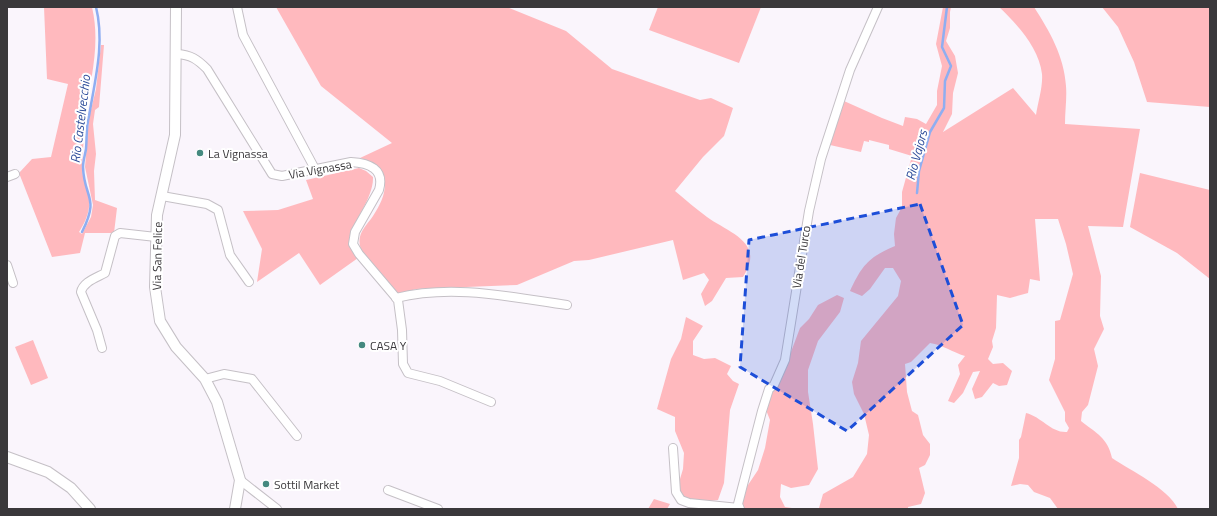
<svg xmlns="http://www.w3.org/2000/svg" width="1217" height="516" font-family="'Titillium Web',sans-serif">
	<rect width="100%" height="100%" fill="#faf5fc"/>
	<g fill="#ffb9be">
		<path d="M44 7H92C101 46 90 78 86 116 84 132 83 149 82 165 81 180 91 193 89 207 88 216 84 224 79 232L82 234 91 217 93 205 85 167 89 118 96 89 101 45H104L99 107 95 110 93 124 96 154 94 171 95 200 117 208 114 233H85L80 253 52 257 19 173 32 159 51 157 68 84 47 79Z"/>
		<path d="M276 7H507L566 31 612 69 700 100 711 98 733 108 724 136 703 157 675 191C686 200 696 209 707 217 729 233 766 242 743 277L726 278 712 301 705 306 701 294 709 280 704 273 683 280 673 240 589 260 574 261 517 285 416 289 397 295C389 285 362 256 360 246 357 233 367 225 373 216 390 191 391 168 360 158L392 143 321 86Z"/>
		<path d="M658 7H761L739 63 649 30Z"/>
		<path d="M943 7H951L950 12V28L946 41 955 56 958 73 953 93 952 114 943 132 1013 88 1036 115C1038 102 1043 87 1042 74 1039 48 1018 25 999 7H1034C1050 32 1064 56 1066 86 1067 98 1065 111 1065 124L1140 129 1123 227 1088 226 1101 276 1100 316 1104 329 1094 349 1098 366 1088 405 1082 412 1081 421C1096 433 1108 438 1112 458 1131 471 1168 488 1178 509H1058L1050 498 1034 492 1028 485 1020 484 1011 486 1019 458V440L1021 437 1026 413C1042 417 1051 433 1067 432L1069 428 1065 421V412L1049 380 1055 359V321L1060 320 1073 274 1066 244 1058 219H1035L1040 281 1030 279 1028 293 1010 298 997 295 996 328 992 341 993 347 988 359 993 364 1003 363 1012 371 1007 385 999 386 993 383 982 397 975 399 972 389 980 371 973 372 963 393 954 403 948 401 960 374 958 365 965 356C952 352 943 345 930 343L911 362 905 364 907 392 912 411 918 415 923 435 930 444V455L925 465 919 468 925 493 921 504 908 507V509L819 508 823 494 853 477 867 454 869 435 864 414 854 394 852 382 858 363 861 341 898 296 901 281 893 268H885L870 289 862 296 850 291C862 265 869 257 895 246L894 234 896 218 902 207V192L912 156 889 149V145L869 140V142L864 141 861 152 830 145 844 101 882 118 903 126 905 117 917 119 926 124 937 105V91L942 66 936 44Z"/>
		<path d="M1102 7H1210V107L1147 102 1134 62 1118 27Z"/>
		<path d="M359 168 366 171 373 177C374 201 345 230 350 244 351 249 355 254 358 258L320 285 299 253 257 282 262 249 243 211 278 210 313 199 306 180Z"/>
		<path d="M1140 173 1210 190V279L1177 253 1130 227Z"/>
		<path d="M837 295 844 298 840 312 818 341 808 370V392L813 424 818 469 809 485 791 488 781 484 780 497 785 507 799 509H743L741 504 744 491 758 470 765 448 770 420 766 410 771 391 777 389 800 328 809 319 818 305Z"/>
		<path d="M686 317 703 326 693 341V355L704 359 715 358 731 366 727 374 733 381 739 384 730 410 724 483 718 500C704 502 692 504 680 494V479L683 469 684 453 675 431V417L657 409 671 359 681 339Z"/>
		<path d="M33 340 48 378 31 385 15 347Z"/>
		<path d="M654 499 670 504 667 509H648Z"/>
	</g>
	<g fill="none" stroke-linecap="round" stroke-linejoin="round">
		<g stroke="#8faef1" stroke-width="2.5">
			<path d="M917 193 919 171 930 132 944 108 945 81 951 66 942 47 947 7"/>
			<path d="M82 232C100 196 84 199 83 167 83 161 85 155 86 149 87 138 86 127 89 116 95 80 105 43 96 7"/>
		</g>
		<g stroke="#c5c0c6" stroke-width="10">
			<g id="minor">
				<path d="M237 7 243 35 315 169"/>
				<path d="M177 54C191 55 197 59 207 69L272 174 282 176 351 162C369 163 385 169 379 190L355 232 353 244 359 254 398 300 402 330 403 364 408 373 440 381 491 402"/>
				<path d="M7 177 15 174"/>
				<path d="M162 196 207 204 218 210 230 255 249 282"/>
				<path d="M7 265 13 283"/>
				<path d="M396 298C453 284 510 297 567 305"/>
				<path d="M102 348 97 330 81 292C83 282 96 278 105 273L115 236 120 233 156 237"/>
				<path d="M205 379 224 374 252 379 297 436"/>
				<path d="M673 448 676 492 681 500 689 503 739 508"/>
				<path d="M240 480 277 509"/>
				<path d="M388 490 438 509"/>
				<path d="M740 509 738 504 762 411 769 389 774 385 785 360 809 211 821 159 850 70 878 7"/>
			</g>
		</g>
		<g stroke="#c5c0c6" stroke-width="12">
			<g id="tertiary">
				<path d="M176 7 175 135 157 215 155 287 160 321 176 347 205 379 217 402 240 480 235 509"/>
				<path d="M7 457 48 472 71 488 90 509"/>
			</g>
		</g>
		<use href="#minor" stroke="#fff" stroke-width="8"/>
		<use href="#tertiary" stroke="#fff" stroke-width="10"/>
	</g>
	<path fill="#1d4ed8" fill-opacity="0.2" stroke="#1d4ed8" stroke-width="3" stroke-dasharray="8 5" stroke-linejoin="round" d="M920 204 963 325 847 431 740 367 749 240Z"/>
	<g fill="#44897f" stroke="#fff" stroke-width="1.5">
		<circle cx="200" cy="153" r="4"/>
		<circle cx="362" cy="345" r="4"/>
		<circle cx="266" cy="484" r="4"/>
	</g>
	<g text-anchor="middle" dominant-baseline="central" stroke-width="4" stroke-linejoin="round" paint-order="stroke">
		<g font-size="12" fill="#3a383b" stroke="#fff" text-anchor="start">
			<text x="208" y="153">La Vignassa</text>
			<text x="370" y="345">CASA Y</text>
			<text x="274" y="484">Sottil Market</text>
		</g>
		<g font-size="12" fill="#3a383b" stroke="#fff">
			<text transform="translate(320 169) rotate(-10)">Via Vignassa</text>
			<text transform="translate(157 256) rotate(-89)">Via San Felice</text>
			<text transform="translate(801 257) rotate(-81)">Via del Turco</text>
		</g>
		<g font-size="13" font-style="italic" fill="#2d4c9a" stroke="#fff">
			<text transform="translate(80 119) rotate(-83)">Rio Castelvecchio</text>
			<text transform="translate(916 155) rotate(-75)">Rio Vajors</text>
		</g>
	</g>
	<rect width="1217" height="516" fill="none" stroke="#3a383b" stroke-width="16"/>
</svg>
